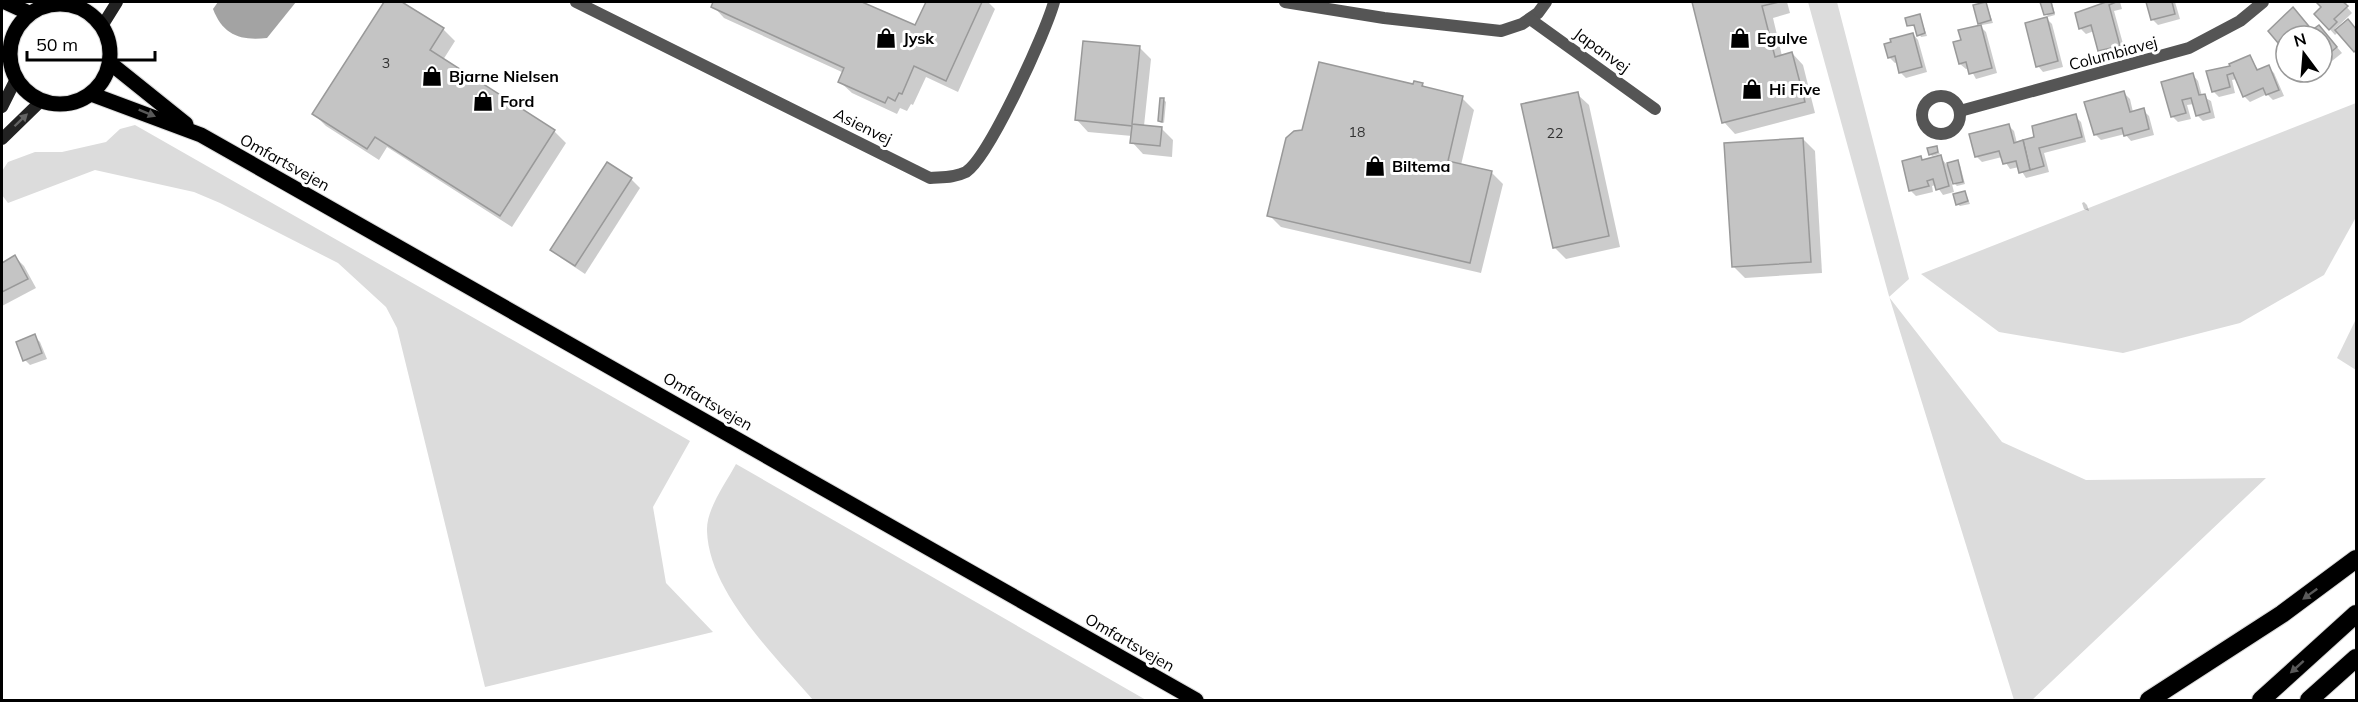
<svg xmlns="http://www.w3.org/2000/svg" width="2358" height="702" font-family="Mulish,sans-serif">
	<rect width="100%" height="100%" fill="#fff"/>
	<g fill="#dcdcdc">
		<path d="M1808 2H1837L1909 279 1889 297 2002 442 2086 480 2266 478 2032 700H2014L1889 296Z"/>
		<path d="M2356 103 2355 219 2324 275 2240 323 2123 353 1999 332 1921 274Z"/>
		<path d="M135 125 690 441 653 507 666 583 713 632 485 687 397 328 386 307 338 263 220 203 194 192 95 170 8 203 2 195V171L8 162 35 152H62L106 142 120 129Z"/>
		<path d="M2356 319V370L2337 358Z"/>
		<path d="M736 464 1146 700H813C775 656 709 592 707 531 706 509 726 483 736 464Z"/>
	</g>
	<path fill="#a3a3a3" d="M218 2H296L267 38C240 41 223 35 213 9Z"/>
	<g fill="#0003">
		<path d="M386 2H399L443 29 455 41 443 60 554 131 566 143 512 227 387 147 379 160 326 126 314 114Z"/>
		<path d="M715 2H859L916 27 928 2H988L995 9 958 92 926 77 913 105 911 104 907 111 900 108 897 114 852 93 840 82 844 73 724 18 713 6Z"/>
		<path d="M1694 2H1787L1790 13 1773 18 1782 56 1792 53 1803 65 1815 113 1735 134 1724 122Z"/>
		<path d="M2042 2H2052L2055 15 2048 17Z"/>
		<path d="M2108 2H2120L2122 9 2114 11 2125 51 2105 56 2099 51 2094 31 2086 34 2080 28Z"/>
		<path d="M2148 2H2175L2180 19 2158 25 2152 19Z"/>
		<path d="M2318 2H2348L2345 5 2352 13 2335 29 2354 27 2356 31V53L2338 32 2335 35 2316 14 2323 7Z"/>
		<path d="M1986 3 1993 23 1982 25 1980 23Z"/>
		<path d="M1920 16 1927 36 1921 37 1916 27 1909 25Z"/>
		<path d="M2047 19 2052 24 2063 67 2043 72 2038 66Z"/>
		<path d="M1980 26 1986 32 1997 73 1976 79 1970 68 1966 69 1960 64Z"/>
		<path d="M2270 31 2325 33 2342 53 2332 61 2322 51V36H2286L2285 48Z"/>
		<path d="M1913 34 1918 40 1927 72 1906 78 1900 72 1898 62 1895 63 1889 57Z"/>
		<path d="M1139 47 1151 59 1144 126 1161 128 1173 140 1172 157 1143 154 1132 142V136L1088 132 1077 120Z"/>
		<path d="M2250 57 2259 71 2268 67 2274 73 2284 96 2273 100 2267 94 2250 102 2244 96 2237 79 2232 80 2235 93 2219 97 2213 91 2232 67Z"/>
		<path d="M2193 75 2198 81 2202 96 2211 101 2215 118 2203 121 2197 115 2194 104 2187 105 2191 119 2178 122 2172 116Z"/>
		<path d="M1422 84 1427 89 1462 98 1474 110 1461 165 1491 172 1503 184 1481 273 1281 227 1269 215 1304 131Z"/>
		<path d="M2124 93 2130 99 2133 112 2143 110 2149 116 2154 135 2131 141 2125 134 2101 140 2095 134Z"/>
		<path d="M1577 94 1589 105 1620 247 1566 259 1554 247Z"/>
		<path d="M1164 100 1166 102 1164 123 1159 120Z"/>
		<path d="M2075 116 2081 122 2086 142 2044 153 2049 172 2026 178 2019 167 2010 169 2002 157 1982 162 1976 156 2008 125 2014 131 2017 143 2036 138Z"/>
		<path d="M1803 139 1815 151 1822 273 1745 278 1734 267Z"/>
		<path d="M1936 148 1940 154 1932 156 1930 154Z"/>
		<path d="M1940 157 1947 165 1957 162 1960 165 1965 184 1957 186 1951 180 1954 192 1943 195 1936 185 1932 186 1933 192 1916 196 1911 191 1920 158 1924 161Z"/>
		<path d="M631 179 640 188 585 274 561 258 552 250Z"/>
		<path d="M1965 192 1970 204 1960 206 1957 204Z"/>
		<path d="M2084 202 2087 205 2089 211 2084 209 2082 203Z"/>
		<path d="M15 257 24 266 36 288 2 306V264Z"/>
		<path d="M34 336 40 342 47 359 30 365 25 360Z"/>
	</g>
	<g fill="#c4c4c4" stroke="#999" stroke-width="1.5">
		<path d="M384 2H402L444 28 430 50 555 130 500 216 375 137 367 149 312 114Z"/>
		<path d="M713 2H862L915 25 926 2H982L946 81 914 66 902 94 899 93 895 101 888 97 885 103 838 82 844 68 711 7Z"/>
		<path d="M1692 2H1779L1762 6 1775 57 1792 52 1805 102 1722 123Z"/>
		<path d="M1986 2 1991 20 1978 24 1973 5Z"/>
		<path d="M2040 2H2051L2054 13 2044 15Z"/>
		<path d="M2106 2H2116L2109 5 2120 46 2098 51 2091 25 2079 29 2075 13Z"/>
		<path d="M2146 2H2172L2175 14 2151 20Z"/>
		<path d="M2316 2H2343L2348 6 2334 19 2337 22 2329 30 2314 14 2321 7Z"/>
		<path d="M2293 7 2312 30 2319 25 2337 47 2325 57 2322 53V36L2313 33 2310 36 2288 35 2278 43 2268 31Z"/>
		<path d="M1920 14 1925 33 1917 36 1914 25 1907 26 1905 18Z"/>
		<path d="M2047 17 2058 61 2036 67 2025 23Z"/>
		<path d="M2348 19 2356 29V50L2354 52 2335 30Z"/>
		<path d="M1981 25 1992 68 1969 74 1966 62 1959 64 1953 42 1961 40 1958 30Z"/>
		<path d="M1913 33 1922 67 1899 73 1895 56 1888 58 1884 44 1891 42 1890 39Z"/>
		<path d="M1083 41 1140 46 1132 124 1162 127 1160 146 1130 143 1132 126 1075 120Z"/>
		<path d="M2250 55 2257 70 2269 65 2279 90 2266 95 2263 88 2243 97 2233 73 2227 75 2230 87 2212 92 2206 71 2230 66 2229 64Z"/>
		<path d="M1319 62 1413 84 1414 81 1423 83 1422 86 1463 96 1448 161 1492 171 1470 263 1267 216 1286 138 1294 131 1302 130Z"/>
		<path d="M2193 73 2199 95 2205 94 2210 112 2196 116 2191 98 2182 100 2186 113 2171 117 2161 82Z"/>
		<path d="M2124 91 2130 112 2144 108 2149 129 2124 136 2122 128 2094 135 2084 102Z"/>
		<path d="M1578 92 1609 236 1553 248 1521 104Z"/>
		<path d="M1160 98H1164L1162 122 1158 121Z"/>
		<path d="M2076 114 2082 137 2039 148 2044 166 2030 170 2023 140 2034 137 2032 126Z"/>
		<path d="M2009 124 2014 143 2023 140 2030 170 2019 173 2016 161 2003 164 1999 151 1975 157 1969 134Z"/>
		<path d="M1803 138 1811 262 1732 267 1724 143Z"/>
		<path d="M1937 146 1938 152 1929 155 1927 148Z"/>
		<path d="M1941 155 1949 186 1936 190 1933 179 1927 181 1929 186 1909 191 1902 161 1921 156 1922 160Z"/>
		<path d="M1958 160 1963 182 1953 184 1947 163Z"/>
		<path d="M607 162 632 178 575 266 550 250Z"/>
		<path d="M1965 191 1968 201 1956 205 1953 194Z"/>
		<path d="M15 255 28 279 2 292V263Z"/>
		<path d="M35 334 42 353 23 361 16 342Z"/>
	</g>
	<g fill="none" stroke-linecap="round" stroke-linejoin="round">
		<g stroke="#dbdbdb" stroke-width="17">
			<g id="primary">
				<path d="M5 2 29 13"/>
				<circle cx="60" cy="54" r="50"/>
				<path d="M110 63 186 124"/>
				<path d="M91 94 201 135 1196 700"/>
			</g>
		</g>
		<g stroke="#dbdbdb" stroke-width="20">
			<g id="highway">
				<path d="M2149 700 2282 614 2356 559"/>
				<path d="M2261 700 2356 614"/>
				<path d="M2309 700 2356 658"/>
			</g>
		</g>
		<g stroke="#555" stroke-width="12">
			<path d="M576 2 930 178C942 177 954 178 966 172 989 157 1046 32 1054 2"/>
			<path d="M1285 2 1384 18 1501 31 1522 24 1538 13 1546 2"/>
			<path d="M1530 19 1655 109"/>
			<circle cx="1941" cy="115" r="19"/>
			<path d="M1960 111 2189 48 2240 21 2263 2"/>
		</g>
		<g stroke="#222" stroke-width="12">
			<path d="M72 5 76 2"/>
			<path d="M102 26 117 2"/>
			<path d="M2 107 16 79"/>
			<path d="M2 139 41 101"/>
		</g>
		<use href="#primary" stroke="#000" stroke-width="15"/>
		<use href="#highway" stroke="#000" stroke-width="18"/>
	</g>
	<defs><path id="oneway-solid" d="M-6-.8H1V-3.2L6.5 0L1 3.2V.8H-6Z" transform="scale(1.5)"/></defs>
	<g fill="#595959">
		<use href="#oneway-solid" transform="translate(147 113) rotate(22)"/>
		<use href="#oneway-solid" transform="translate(2310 594) rotate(144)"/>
		<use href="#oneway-solid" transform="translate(2297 667) rotate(138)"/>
	</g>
	<use fill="#646464" href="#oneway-solid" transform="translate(21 120) rotate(-44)"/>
	<defs>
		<g id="shop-bare" transform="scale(1.62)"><path d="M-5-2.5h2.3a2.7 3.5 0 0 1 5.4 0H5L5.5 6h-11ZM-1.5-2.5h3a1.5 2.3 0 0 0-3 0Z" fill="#000" stroke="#fff" stroke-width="2.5" paint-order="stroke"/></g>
	</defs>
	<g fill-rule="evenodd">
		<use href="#shop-bare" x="886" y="38"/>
		<use href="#shop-bare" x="1740" y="38"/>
		<use href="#shop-bare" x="432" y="76"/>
		<use href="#shop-bare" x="1752" y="89"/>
		<use href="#shop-bare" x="483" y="101"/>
		<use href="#shop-bare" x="1375" y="166"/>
	</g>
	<g text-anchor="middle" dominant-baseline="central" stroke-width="6" stroke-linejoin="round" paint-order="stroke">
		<g font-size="14" fill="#313131">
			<text x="386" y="63">3</text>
			<text x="1357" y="132">18</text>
			<text x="1555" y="133">22</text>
		</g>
		<g font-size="16" font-weight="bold" fill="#000" stroke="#fff" text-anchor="start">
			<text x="903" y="38">Jysk</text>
			<text x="1757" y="38">Egulve</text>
			<text x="449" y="76">Bjarne Nielsen</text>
			<text x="1769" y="89">Hi Five</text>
			<text x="500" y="101">Ford</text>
			<text x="1392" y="166">Biltema</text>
		</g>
		<g font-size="16" fill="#000" stroke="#fff">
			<text transform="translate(1602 50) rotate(36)">Japanvej</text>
			<text transform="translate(2113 53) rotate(-15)">Columbiavej</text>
			<text transform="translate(863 126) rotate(26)">Asienvej</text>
			<text transform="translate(285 162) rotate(29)">Omfartsvejen</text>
			<text transform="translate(708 401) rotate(30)">Omfartsvejen</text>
			<text transform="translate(1130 642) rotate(30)">Omfartsvejen</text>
		</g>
	</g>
	<rect width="2358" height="702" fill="none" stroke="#000000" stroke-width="6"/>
	<g transform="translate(2304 54) rotate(344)"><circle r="28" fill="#ffffff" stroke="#999999" stroke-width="1.5"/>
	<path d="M0-4.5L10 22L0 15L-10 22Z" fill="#000000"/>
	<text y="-9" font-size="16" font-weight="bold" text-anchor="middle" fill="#000000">N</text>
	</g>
	<path d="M27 51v9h128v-9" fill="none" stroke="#000000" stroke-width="3"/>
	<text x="36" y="51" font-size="18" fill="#000000" stroke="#ffffff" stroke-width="4.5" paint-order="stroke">50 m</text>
</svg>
